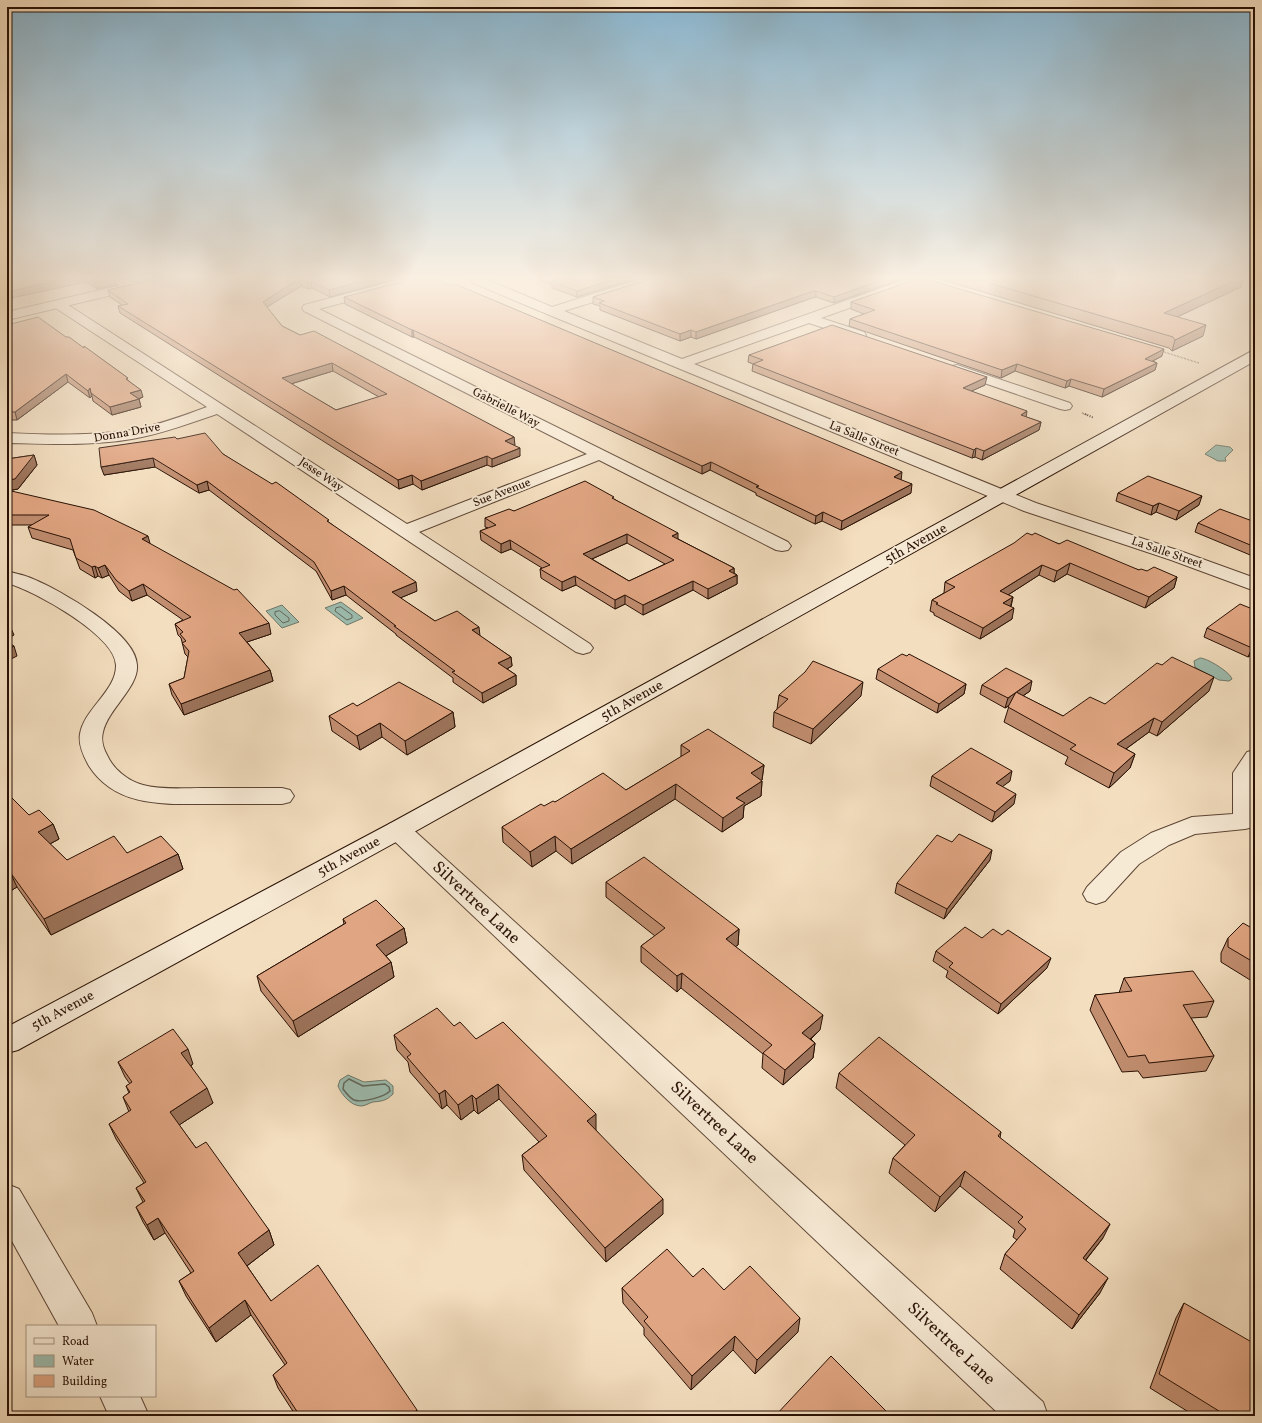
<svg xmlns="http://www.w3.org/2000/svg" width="1262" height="1423" font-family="Vollkorn,serif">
	<rect width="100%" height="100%" fill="#f3debf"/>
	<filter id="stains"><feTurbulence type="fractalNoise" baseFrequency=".005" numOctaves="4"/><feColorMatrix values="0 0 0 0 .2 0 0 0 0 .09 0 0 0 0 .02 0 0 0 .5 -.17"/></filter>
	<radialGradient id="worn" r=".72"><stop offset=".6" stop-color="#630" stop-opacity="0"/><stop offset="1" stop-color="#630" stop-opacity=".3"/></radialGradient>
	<g fill="#9cbcae" stroke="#6e786a">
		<path d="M1216 445 1230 447 1233 450 1225 458 1226 461H1218L1205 454Z"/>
		<path d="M341 602 363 618 347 625 325 608Z"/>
		<path d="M282 605 299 622 282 628 266 611Z"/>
		<path d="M1200 658C1207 658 1230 672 1232 679L1229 681 1219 680 1198 669 1195 667 1194 661Z"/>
		<path d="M348 1075 364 1082 386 1080 393 1086V1094C386 1101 382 1101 373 1102 369 1103 365 1106 361 1106 351 1106 341 1094 338 1086L340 1080Z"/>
	</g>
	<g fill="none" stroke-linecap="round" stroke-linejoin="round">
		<g stroke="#62665a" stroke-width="1">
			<path d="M341 607 352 615V618L347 620 335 611 336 608Z"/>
			<path d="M280 611 289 618V621L283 623 275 615V612Z"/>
		</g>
		<path stroke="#62665a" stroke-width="1.5" d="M349 1079 363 1086 385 1084 389 1087 390 1091C384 1097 362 1103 354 1100 350 1098 346 1093 343 1089L344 1083Z"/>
		<g stroke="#5c4434" stroke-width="2">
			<g id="minor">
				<path d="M113 280H128L137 287 135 290C127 291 118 286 113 280Z"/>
				<path d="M399 280H420L418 283 319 309 788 542 791 546 788 550 782 551 776 550 599 460 419 532 590 644 593 648 590 652 583 654 576 652 217 414C190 423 162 434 132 439 91 446 49 444 7 443V433C49 435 90 436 132 430 158 425 183 416 207 407L54 307 52 304 54 301H62L407 524 587 454 304 311 302 308 304 305Z"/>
				<path d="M471 280H488L552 307 638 280H657L655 283 564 311 682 359 904 280H922L920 283 821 318 864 332 866 335 864 338H854L809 323 694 364 1036 503 1183 552 1255 578V591L1171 560 1024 511 547 314 473 283Z"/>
				<path d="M957 365 1070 403 1072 406 1070 409 1065 410 1060 409 952 372 950 369 952 366Z"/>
				<path d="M7 571C16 574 25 575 33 579 60 590 136 633 137 665 139 687 108 709 103 732 101 739 103 748 107 755 113 769 128 781 143 785 162 790 184 788 203 788 229 788 256 788 282 788L290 790 294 796 290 802 282 804C258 804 234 804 209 804 165 804 116 808 89 766 84 757 78 745 80 734 84 709 116 691 116 666 117 636 33 590 7 583Z"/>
				<path d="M1255 750V825L1254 827 1245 829 1195 834 1169 845 1139 864 1105 901 1096 904 1087 901 1083 894 1087 887 1121 852 1151 833 1192 817 1233 814V773L1247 752Z"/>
				<path d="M398 821 407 824 1043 1402 1048 1416H1001L389 836 386 830 389 824Z"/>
				<path d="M7 1184 19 1189 92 1313 97 1326H59L7 1232Z"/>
				<path d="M100 1396H140L149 1416H109Z"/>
			</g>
		</g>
		<g stroke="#5c4434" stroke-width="2">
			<path id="tertiary" d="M143 280H165L163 283 7 320V312Z"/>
		</g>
		<g stroke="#291105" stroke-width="2">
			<path id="secondary" d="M1255 351V361L407 836 18 1050 7 1053V1027L389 824 1250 352Z"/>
		</g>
		<g stroke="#291105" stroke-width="1.5" stroke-dasharray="0.5 1" stroke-linecap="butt">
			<path d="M1164 352 1199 363"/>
			<path d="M1082 413 1087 415"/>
		</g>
		<path stroke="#291105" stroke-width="2" stroke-dasharray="1 1.5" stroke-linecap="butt" d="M1085 414 1094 418"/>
		<use href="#minor" fill="#f7ead5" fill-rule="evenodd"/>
		<use href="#tertiary" fill="#f7ead5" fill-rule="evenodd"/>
		<use href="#secondary" fill="#f7ead5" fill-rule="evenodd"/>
	</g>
	<g fill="#c18e70" stroke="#291105" fill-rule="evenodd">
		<path d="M7 280H115L116 285 97 289 86 282Z"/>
		<path d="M151 280H392L330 297 312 288 308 289 301 286 267 307 282 326 300 335 514 437V446L520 456 492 467 487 465 422 490 413 484 399 489 120 313 118 306 122 305 110 297 108 290ZM333 371 379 397 336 410 291 384Z"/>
		<path d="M540 280H632L577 297 552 288V285Z"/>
		<path d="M647 280H899L834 303 816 297 812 298 696 339 691 337 680 341 600 310V306L593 304V297Z"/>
		<path d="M943 280H1243L1241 287 1177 317 1203 336 1172 351 1169 348Z"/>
		<path d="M344 297 901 480 911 493 841 530 822 521 815 524 756 495V493L710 470 702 474 414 337H412L345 304Z"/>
		<path d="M851 302 1162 356 1153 361 1157 363 1155 370 1102 397 1069 386 1065 388 1015 371 1001 378 849 326 850 319 864 314 851 309Z"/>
		<path d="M7 325 66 337 129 381 143 397 139 399 141 407 112 415 93 401 92 396 90 398 68 382 17 420H7Z"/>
		<path d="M749 355 985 385 971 391 1026 417 1041 422 1039 430 982 460 975 457 972 458 752 371 753 364 748 362Z"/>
		<path d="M177 439 223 454 330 523 417 591 400 598 435 621 480 636 511 657 512 666 507 669 516 675V685L483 703 453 682V678L396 635V634L346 595 332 600 316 571 209 490 199 493 155 467 104 475Z"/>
		<path d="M34 455 37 465 18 489 7 491 150 544 271 634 247 642 270 670 273 681 184 715 172 695 169 684 184 678 188 657 185 654 181 638 178 635 175 624 183 620 147 595 132 601 119 591 109 575 102 578 98 576 95 578 80 569 73 550 32 538 28 527 32 525H7V459Z"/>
		<path d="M1118 493 1199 505 1176 520 1156 512 1151 515 1116 501Z"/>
		<path d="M614 499 678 539 734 568V573L737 575V584L708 599 693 590 643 615 625 604 615 609 576 585 562 591 541 578 540 569 542 568 511 549 501 553 481 540 480 531 488 528 485 527V518L514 511ZM627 543 665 564 629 581 592 559Z"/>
		<path d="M1255 522V557L1195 532 1198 523Z"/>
		<path d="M1032 535 1139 570 1177 577 1174 588 1145 608 1067 574 1054 582 1039 575 1008 595 1013 597 1011 607 1012 619 980 639 934 615V613L930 611 932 600 944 593 945 582Z"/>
		<path d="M1255 610V656L1251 655 1248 657 1204 637 1207 628Z"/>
		<path d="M878 669 966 684 964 694 937 713 876 679Z"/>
		<path d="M982 685 1030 691 1023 696 1063 716 1105 704 1209 691 1157 736 1149 732 1126 749 1135 754 1130 768 1109 788 1065 764 1068 757 1004 722 1009 706 1005 708 980 694Z"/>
		<path d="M779 695 861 696 811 744 773 727 774 712 777 709Z"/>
		<path d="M357 706 453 712 455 727 407 755 382 737 360 750 332 731 329 716Z"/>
		<path d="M681 745 764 765 762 780 761 781H762L761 796 744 806 743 818 722 832 675 799 572 864 556 851 532 867 503 842 502 827 555 802 626 790 681 757Z"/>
		<path d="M932 776 1010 781 1002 786 1014 804 992 822 930 786Z"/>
		<path d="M7 799 29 815 53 824 59 839 50 844 67 860 127 853 178 854 183 869 51 935 17 887 7 893Z"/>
		<path d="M952 842 990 860 944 919 895 893 897 883Z"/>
		<path d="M606 882 739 929 738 945 735 946 820 1030 811 1039 815 1043 813 1058 783 1085 762 1068 763 1054 681 988 677 992 641 962V946L655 936 606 897Z"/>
		<path d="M343 919 404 928 407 943 386 956 391 962 394 977 298 1037 261 991 257 976 344 924Z"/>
		<path d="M1255 922V983L1221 962V953L1228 938 1250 927Z"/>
		<path d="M982 938 1047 968 998 1014 946 977 948 971 933 961 936 951Z"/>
		<path d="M1124 978 1214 1001 1207 1017 1191 1018 1214 1056 1206 1071 1143 1078 1138 1071 1122 1072 1090 1010 1095 995 1119 993Z"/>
		<path d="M454 1026 476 1039 596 1130 663 1214 606 1262 524 1170 522 1155 539 1142 499 1099 478 1114 474 1110 461 1120 447 1105 442 1109 410 1072 408 1062 397 1050 394 1035Z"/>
		<path d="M118 1062 193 1064 191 1066 213 1103 179 1125 196 1148 269 1230 274 1245 247 1266 271 1301 418 1416H296L278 1388 273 1375 285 1365 251 1315 216 1342 186 1296 179 1281 191 1273 165 1233 154 1240 143 1222 136 1207 143 1202 136 1188 144 1183 116 1139 109 1124 129 1112 123 1097 129 1093 126 1086 130 1084 125 1077Z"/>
		<path d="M839 1073 1001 1132 1000 1138 1103 1238 1086 1260 1100 1293 1072 1329 1000 1269 1005 1254 1017 1240 1013 1237 1015 1230 960 1186 935 1212 889 1173 893 1158 905 1145 836 1088Z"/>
		<path d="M693 1277 724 1290 798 1332 755 1374 733 1350 691 1390 644 1335V1328L623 1303 622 1288Z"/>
		<path d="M1184 1303 1255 1416H1195L1150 1388 1176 1318Z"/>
	</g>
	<g fill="#9d745b" stroke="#291105">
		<path d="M60 280H85L86 282 7 299V292Z"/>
		<path d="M105 280H115L116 285 97 289 95 283Z"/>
		<path d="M297 280H300L301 286 264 309 263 302Z"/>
		<path d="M366 280H392L330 297 329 290Z"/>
		<path d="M611 280H632L577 297V291Z"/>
		<path d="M881 280H899L834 303V297Z"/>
		<path d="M1236 280H1243L1241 287 1162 324 1164 313Z"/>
		<path d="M311 281 312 288 308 289 307 282Z"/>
		<path d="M813 291H816V297L812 298 696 339V332Z"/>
		<path d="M1206 325 1203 336 1172 351 1175 340Z"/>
		<path d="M412 330H413L414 337H412Z"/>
		<path d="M691 330V337L680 341V334Z"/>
		<path d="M1164 349 1162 356 1143 366 1145 359Z"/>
		<path d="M332 363 333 371 284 386 282 378Z"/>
		<path d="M1157 363 1155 370 1102 397 1104 389Z"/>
		<path d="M1017 364 1015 371 1001 378 1002 370Z"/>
		<path d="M66 374 68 382 17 420 15 412Z"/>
		<path d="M987 377 985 385 961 396 963 388Z"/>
		<path d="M1071 379 1069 386 1065 388 1067 381Z"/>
		<path d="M90 388 92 396 90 398 88 391Z"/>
		<path d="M141 390 143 397 132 401 130 393Z"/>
		<path d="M139 399 141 407 112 415 110 407Z"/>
		<path d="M1027 411 1026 419 1021 415Z"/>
		<path d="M1041 422 1039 430 982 460 984 451Z"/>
		<path d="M514 437 515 445 506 449 505 441Z"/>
		<path d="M520 448V456L492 467V459Z"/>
		<path d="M976 448 975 457 972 458 974 450Z"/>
		<path d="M34 455 37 465 18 489 7 491V480Z"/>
		<path d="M487 456V465L422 490 421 481Z"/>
		<path d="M153 458 155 467 104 475 101 467Z"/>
		<path d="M711 462 710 470 702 474V466Z"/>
		<path d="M902 472 901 481 894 477Z"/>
		<path d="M412 475 413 484 399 489 398 480Z"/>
		<path d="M207 481 209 490 199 493 197 485Z"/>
		<path d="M912 484 911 493 841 530 842 521Z"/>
		<path d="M1202 496 1199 505 1176 520 1179 511Z"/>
		<path d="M1159 503 1156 512 1151 515 1153 506Z"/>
		<path d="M823 512 822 521 815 524 816 516Z"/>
		<path d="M678 533V542L672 536Z"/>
		<path d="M627 534V543L583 563V554Z"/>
		<path d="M148 536 151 547 142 539Z"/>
		<path d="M510 540 511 549 501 553V544Z"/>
		<path d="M1070 563 1067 574 1054 582 1057 571Z"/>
		<path d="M105 565 109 575 102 578 98 568Z"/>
		<path d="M1042 565 1039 575 997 602 1000 591Z"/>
		<path d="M95 566 98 576 95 578 92 567Z"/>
		<path d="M734 568V577L737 575V584L708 599V589L729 571Z"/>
		<path d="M575 576 576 585 562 591V582Z"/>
		<path d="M1177 577 1174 588 1145 608 1149 597Z"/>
		<path d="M693 581V590L643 615V605Z"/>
		<path d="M416 582 417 591 393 601 392 592Z"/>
		<path d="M143 584 147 595 132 601 129 591Z"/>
		<path d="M344 586 346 595 332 600 331 591Z"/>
		<path d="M625 595V604L615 609V600Z"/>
		<path d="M1013 597 1010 608 1003 603Z"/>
		<path d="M1014 608 1012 619 980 639 983 628Z"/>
		<path d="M269 623 271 634 241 644 239 633Z"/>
		<path d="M10 626 14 635 7 639V628Z"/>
		<path d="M479 627 480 636 472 630Z"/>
		<path d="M1255 645 1251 655 1248 657 1252 648Z"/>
		<path d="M14 646 17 656 7 661V650Z"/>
		<path d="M511 657 512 666 499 673 498 663Z"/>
		<path d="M270 670 273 681 184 715 181 704Z"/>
		<path d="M516 675V685L483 703 482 693Z"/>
		<path d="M1214 677 1209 691 1157 736 1162 722Z"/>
		<path d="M1032 681 1030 691 1005 708 1008 698Z"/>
		<path d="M863 682 861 696 811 744 813 729Z"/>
		<path d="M966 684 964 694 937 713 939 704Z"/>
		<path d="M453 712 455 727 407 755 405 741Z"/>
		<path d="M1154 718 1149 732 1112 759 1117 744Z"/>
		<path d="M380 723 382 737 360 750 357 736Z"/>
		<path d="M1135 754 1130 768 1109 788 1114 773Z"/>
		<path d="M764 765 762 780 749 788 751 773Z"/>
		<path d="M1012 771 1010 781 994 793 996 783Z"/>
		<path d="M762 781 761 796 744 806 743 818 722 832 723 818 736 798Z"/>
		<path d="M676 784 675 799 572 864 571 849Z"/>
		<path d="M1016 794 1014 804 992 822 995 812Z"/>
		<path d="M53 824 59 839 44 847 38 832Z"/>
		<path d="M555 836 556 851 532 867 530 852Z"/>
		<path d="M992 850 990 860 944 919 947 909Z"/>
		<path d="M178 854 183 869 51 935 44 919Z"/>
		<path d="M10 872 17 887 7 893V874Z"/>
		<path d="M404 928 407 943 379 960 376 945Z"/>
		<path d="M739 929 738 945 725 954 726 939Z"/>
		<path d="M1051 958 1047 968 998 1014 1001 1004Z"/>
		<path d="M391 962 394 977 298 1037 293 1021Z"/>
		<path d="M682 973 681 988 677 992V976Z"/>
		<path d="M823 1015 820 1030 800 1048 802 1033Z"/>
		<path d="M815 1043 813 1058 783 1085 785 1070Z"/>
		<path d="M188 1049 193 1064 187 1068 181 1053Z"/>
		<path d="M498 1084 499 1099 478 1114 476 1099Z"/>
		<path d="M207 1088 213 1103 176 1127 170 1112Z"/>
		<path d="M445 1090 447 1105 442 1109 439 1094Z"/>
		<path d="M472 1095 474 1110 461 1120 458 1105Z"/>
		<path d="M596 1114V1130L588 1136 587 1121Z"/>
		<path d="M965 1171 960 1186 935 1212 940 1197Z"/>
		<path d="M663 1199V1214L606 1262 605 1248Z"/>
		<path d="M158 1218 165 1233 154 1240 147 1225Z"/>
		<path d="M1110 1224 1103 1238 1076 1272 1083 1258Z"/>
		<path d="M269 1230 274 1245 244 1268 238 1253Z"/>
		<path d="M1108 1278 1100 1293 1072 1329 1079 1315Z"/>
		<path d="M245 1300 251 1315 216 1342 209 1328Z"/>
		<path d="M800 1318 798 1332 755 1374 757 1360Z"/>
		<path d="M735 1336 733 1350 691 1390 692 1376Z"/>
		<path d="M417 1410 418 1416H412L411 1415Z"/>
	</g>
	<g fill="#e0a582" stroke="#291105" fill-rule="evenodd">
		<path d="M7 280H60L7 292Z"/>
		<path d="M92 280H105L95 283Z"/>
		<path d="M151 280H297L263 302 282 326 300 335 314 331 514 437 505 441 520 448 492 459 487 456 421 481 412 475 398 480 118 306 128 304 108 290ZM332 363 387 394 336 410 282 378Z"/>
		<path d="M303 280H366L329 290 311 281 307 282Z"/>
		<path d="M408 280H438L451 286 455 284 902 472 894 477 912 484 842 521 823 512 816 516 756 487 759 486 711 462 702 466 413 330H412L344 297Z"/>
		<path d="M554 280H611L577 291 552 281Z"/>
		<path d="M647 280H881L834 297 816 291H813L696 332 691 330 680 334 599 303 604 301 593 297Z"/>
		<path d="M914 280H929L1164 349 1145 359 1157 363 1104 389 1071 379 1067 381 1017 364 1002 370 850 319 875 310 851 302Z"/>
		<path d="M979 280H1236L1164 313 1206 325 1175 340 1173 337Z"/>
		<path d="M38 317 66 337H69L84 348V346L128 378 126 379 141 390 130 393 139 399 110 407 91 393 90 388 88 391 66 374 15 412H7V325Z"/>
		<path d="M832 325 987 377 963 388 1027 411 1021 415 1041 422 984 451 976 448 974 450 753 364 763 360 749 355Z"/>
		<path d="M205 433 223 454 272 484 276 482 329 520 327 521 416 582 392 592 435 621 457 611 479 627 472 630 511 657 498 663 516 675 482 693 452 672 455 671 394 626H396L344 586 331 591 314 562 207 481 197 485 153 458 101 467 99 448 175 437 177 439Z"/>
		<path d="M34 455 15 479 7 480V459Z"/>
		<path d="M1148 476 1202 496 1179 511 1159 503 1153 506 1118 493Z"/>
		<path d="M585 481 614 497 612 498 678 533 672 536 734 568 729 571 737 575 708 589 693 581 643 605 625 595 615 600 575 576 562 582 540 569 550 565 510 540 501 544 480 531 496 525 485 518 509 509 514 511ZM627 534 674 560 629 581 583 554Z"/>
		<path d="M7 490 94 510 148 536 142 539 234 590 237 589 269 623 239 633 270 670 181 704 169 684 184 678 189 651 182 643 186 641 180 634 183 632 175 624 191 617 143 584 129 591 116 580 105 565 98 568 95 566 92 567 76 558 70 539 28 527 49 515H7Z"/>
		<path d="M1220 509 1255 522V547L1198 523Z"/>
		<path d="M1027 533 1032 535 1035 533 1059 544 1067 540 1139 570 1141 569 1147 571 1154 567 1177 577 1149 597 1070 563 1057 571 1042 565 1000 591 1013 597 1003 603 1014 608 983 628 936 604 938 603 932 600 955 587 945 582 1014 543Z"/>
		<path d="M1240 604 1255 610V645L1252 648 1207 628Z"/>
		<path d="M7 624 10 626 7 628Z"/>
		<path d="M7 642 14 646 7 650Z"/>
		<path d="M902 654 907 656 909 654 966 684 939 704 878 669Z"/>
		<path d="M1172 657 1214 677 1162 722 1154 718 1117 744 1135 754 1114 773 1070 749 1076 745 1008 707 1016 692 1063 716 1090 697 1105 704 1157 663 1162 665Z"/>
		<path d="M813 661 863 682 813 729 774 712 788 699 779 695 805 672Z"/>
		<path d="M1006 668 1032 681 1008 698 982 685Z"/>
		<path d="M399 682 453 712 405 741 380 723 357 736 329 716 353 703 357 706Z"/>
		<path d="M708 729 764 765 751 773 762 781 736 798 745 803 723 818 676 784 571 849 555 836 530 852 502 827 541 804 544 806 553 801 555 802 603 773 626 790 690 751 681 745Z"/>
		<path d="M971 748 1012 771 996 783 1016 794 995 812 932 776Z"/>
		<path d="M11 797 29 815 39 810 53 824 38 832 67 860 114 836 127 853 161 836 178 854 44 919 10 872 7 874V799Z"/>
		<path d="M959 834 992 850 947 909 897 883 937 835 952 842Z"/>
		<path d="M644 857 739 929 726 939 823 1015 802 1033 815 1043 785 1070 763 1053 772 1045 682 973 677 976 641 946 665 928 606 882Z"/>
		<path d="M376 900 404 928 376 945 391 962 293 1021 257 976 346 923 343 919Z"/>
		<path d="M1255 922V963L1228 947V938L1243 923 1250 927Z"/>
		<path d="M965 927 982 938 993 929 1002 935 1008 930 1051 958 1001 1004 949 967 953 963 936 951Z"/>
		<path d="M1193 971 1214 1001 1183 1005 1214 1056 1149 1063 1145 1055 1128 1057 1095 995 1132 991 1124 978Z"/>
		<path d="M437 1008 454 1026 460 1022 476 1039 503 1022 596 1114 587 1121 663 1199 605 1248 522 1155 547 1136 498 1084 476 1099 472 1095 458 1105 445 1090 439 1094 407 1057 411 1054 394 1035Z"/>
		<path d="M173 1029 188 1049 181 1053 207 1088 170 1112 196 1148 206 1142 269 1230 238 1253 271 1301 318 1265 417 1410 411 1415 412 1416H300L273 1375 287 1363 245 1300 209 1328 179 1281 194 1271 158 1218 147 1225 136 1207 145 1201 136 1188 146 1182 109 1124 131 1110 123 1097 130 1092 126 1086 132 1082 118 1062Z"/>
		<path d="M879 1037 1001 1132 998 1136 1110 1224 1083 1258 1108 1278 1079 1315 1005 1254 1026 1229 1018 1222 1023 1217 965 1171 940 1197 893 1158 915 1135 839 1073Z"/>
		<path d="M667 1249 693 1277 703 1268 724 1290 750 1266 800 1318 757 1360 735 1336 692 1376 644 1321 648 1317 622 1288Z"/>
		<path d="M1184 1303 1255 1344V1416H1227L1159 1374Z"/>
		<path d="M831 1356 887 1412 883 1416H775Z"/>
	</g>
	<linearGradient id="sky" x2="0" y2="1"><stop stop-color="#89b7d1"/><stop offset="0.58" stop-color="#faf0e2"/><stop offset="1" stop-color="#faf0e2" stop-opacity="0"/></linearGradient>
	<rect width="1262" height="480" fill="url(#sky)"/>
	<g text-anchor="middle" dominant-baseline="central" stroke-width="4" stroke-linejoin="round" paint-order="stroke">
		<g font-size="12" fill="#291105" stroke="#f7ead5">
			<text transform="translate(506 408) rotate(27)">Gabrielle Way</text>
			<text transform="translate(127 433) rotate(-10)">Donna Drive</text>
			<text transform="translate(864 439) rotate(22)">La Salle Street</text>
			<text transform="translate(321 475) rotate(34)">Jesse Way</text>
			<text transform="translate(502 493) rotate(-21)">Sue Avenue</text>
			<text transform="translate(1167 553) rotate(19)">La Salle Street</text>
		</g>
		<g font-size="14" fill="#291105" stroke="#f7ead5">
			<text transform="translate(916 544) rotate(-29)">5th Avenue</text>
			<text transform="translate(632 701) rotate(-29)">5th Avenue</text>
			<text transform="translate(349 857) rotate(-28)">5th Avenue</text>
			<text transform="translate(63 1011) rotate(-28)">5th Avenue</text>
		</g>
		<g font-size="17" fill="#291105" stroke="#f7ead5">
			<text transform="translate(476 903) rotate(43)">Silvertree Lane</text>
			<text transform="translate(714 1123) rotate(43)">Silvertree Lane</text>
			<text transform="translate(951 1344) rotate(43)">Silvertree Lane</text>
		</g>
	</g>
	<rect width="1262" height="1423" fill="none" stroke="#f3debf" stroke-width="24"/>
	<rect x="8" y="8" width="1246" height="1407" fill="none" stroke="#291105" stroke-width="2"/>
	<rect x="12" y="12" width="1238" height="1399" fill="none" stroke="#291105"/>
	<rect x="26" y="1325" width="130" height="72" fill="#f7ead5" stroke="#a59382"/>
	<rect x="34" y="1338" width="20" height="6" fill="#f7ead5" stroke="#a59382"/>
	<text x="62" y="1345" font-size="12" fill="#291105">Road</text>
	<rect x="34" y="1355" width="20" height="12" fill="#9cbcae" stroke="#a59382"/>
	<text x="62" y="1365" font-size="12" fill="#291105">Water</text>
	<rect x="34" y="1375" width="20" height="12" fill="#e0a582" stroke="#a59382"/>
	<text x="62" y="1385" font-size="12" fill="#291105">Building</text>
	<rect width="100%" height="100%" filter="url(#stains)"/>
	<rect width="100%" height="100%" fill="url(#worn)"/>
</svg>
